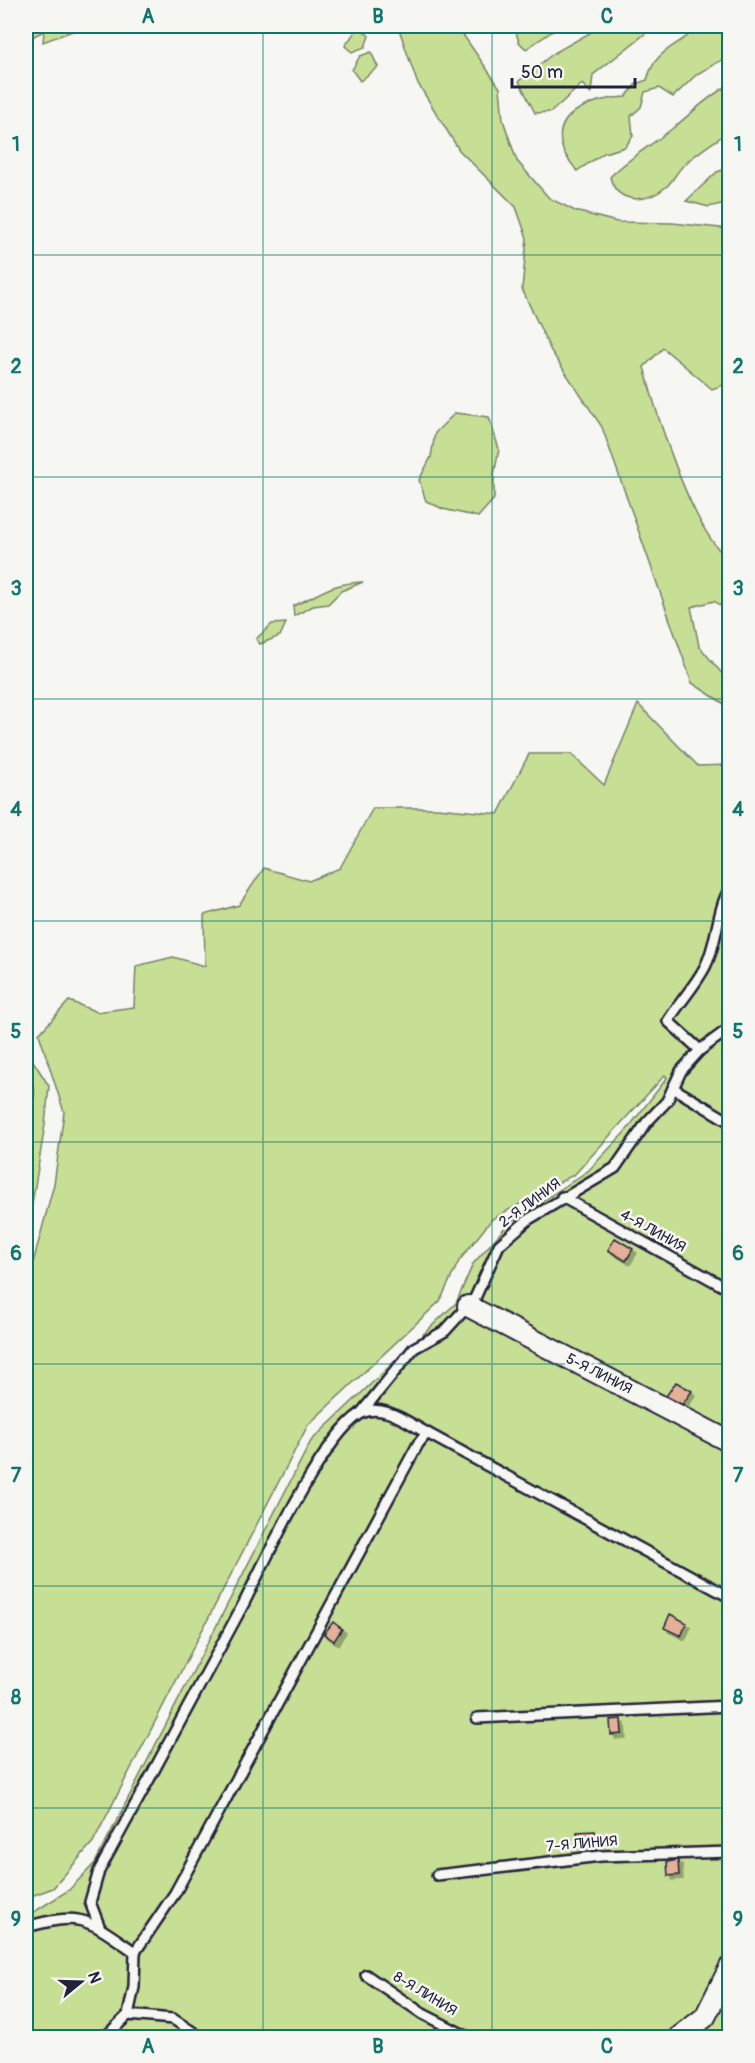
<svg xmlns="http://www.w3.org/2000/svg" width="755" height="2063" font-family="Pangolin,sans-serif">
	<defs>
		<filter id="shadow"><feDropShadow dx="4" dy="4" stdDeviation="0" flood-color="#0004"/></filter>
	</defs>
	<rect width="100%" height="100%" fill="#f6f6f2"/>
	<filter id="ink" filterUnits="userSpaceOnUse"><feTurbulence type="fractalNoise" baseFrequency=".0167" numOctaves="2"/><feDisplacementMap in="SourceGraphic" scale="12" xChannelSelector="R" yChannelSelector="G"/><feConvolveMatrix kernelMatrix="1 2 1 2 8 2 1 2 1" color-interpolation-filters="sRGB"/></filter>
	<g filter="url(#ink)">
		<g fill="#c7df95" stroke="#748068" stroke-width="1.5">
			<path d="M26 26H86L43 42 44 31 26 40Z"/>
			<path d="M359 26 369 36 365 47 352 52 345 46Z"/>
			<path d="M398 26H457L500 88 503 120 517 161 549 198 575 211 617 222 672 223 729 229V266L723 270 729 292V383L712 389 663 348 644 367C656 413 693 534 729 559V612L714 601 691 607 699 646 729 682V707L692 683 602 427 551 351 522 289 527 238 516 207 459 150 417 82Z"/>
			<path d="M514 26H560L526 49 519 42Z"/>
			<path d="M602 26H655L593 75 591 93 582 84 551 112 535 113 519 81 554 53Z"/>
			<path d="M699 26H729V56L697 74 673 97 659 88 645 92 641 107 631 116 633 136 625 147 604 153 577 171C572 164 564 155 562 147 551 110 600 98 626 97L636 84 647 80C656 47 678 48 699 26Z"/>
			<path d="M371 52 378 67 360 81 352 70 360 56Z"/>
			<path d="M729 85V131C715 142 697 152 684 165 677 171 673 181 666 187 647 203 617 205 610 177 629 158 652 145 673 128 692 113 708 96 729 85Z"/>
			<path d="M729 168V202L709 207 686 201 717 172Z"/>
			<path d="M455 413 489 417 499 449 494 475V499L478 517 443 509 426 501 419 480 431 457 435 433Z"/>
			<path d="M363 582 341 591 328 604 313 606 294 616 293 606C321 594 330 583 363 582Z"/>
			<path d="M286 623 280 636 260 644 256 639 272 624Z"/>
			<path d="M638 704 698 766 729 765V2037L26 2038V1917L69 1890 95 1863 311 1441 456 1303 473 1264 508 1224 588 1171 626 1131 667 1078 665 1075 575 1174 492 1219 459 1261 440 1301 308 1425 93 1842 53 1888 26 1898V1289L54 1184 64 1112 39 1034 69 1001 97 1012 134 1007 136 966 173 957 205 966 204 915 239 905 264 868 309 881 340 868 373 808H437L498 814 529 754H571L604 785Z"/>
			<path d="M26 1050 49 1086 45 1125 26 1241Z"/>
		</g>
		<g fill="#e4b098" stroke="#22223b" stroke-width="1.5" filter="url(#shadow)">
			<path d="M615 1238 633 1249 626 1261 608 1250Z"/>
			<path d="M676 1382 692 1391 680 1408 664 1399Z"/>
			<path d="M670 1614 687 1623 681 1636 664 1628Z"/>
			<path d="M333 1622 342 1629 334 1641 324 1634Z"/>
			<path d="M621 1719 622 1734 611 1735 610 1720Z"/>
			<path d="M595 1831 596 1847 578 1848 577 1832Z"/>
			<path d="M678 1860 679 1875 668 1876 667 1862Z"/>
		</g>
		<g fill="none" stroke-linecap="round" stroke-linejoin="round">
			<g stroke="#22223b" stroke-width="14">
				<g id="service">
					<path d="M700 1050 668 1021C679 1003 695 986 705 967 718 942 716 912 730 888"/>
					<path d="M26 1085 28 1091 26 1110"/>
					<path d="M673 1088 730 1122"/>
					<path d="M562 1197 730 1290"/>
					<path d="M361 1413 414 1348 445 1331 475 1298 499 1245 529 1219 615 1168 647 1122 667 1101 681 1071 700 1050 730 1028"/>
					<path d="M477 1718 730 1706"/>
					<path d="M437 1875 601 1856 730 1852"/>
					<path d="M26 1927C83 1911 88 1920 135 1952"/>
					<path d="M100 1928 90 1902 99 1871C148 1782 196 1693 244 1603 266 1559 322 1438 360 1414 381 1401 410 1424 427 1433"/>
					<path d="M366 1975 423 2014 470 2038"/>
					<path d="M128 2015 134 1987 135 1952 175 1893 418 1444 427 1433 726 1595H730"/>
					<path d="M104 2038 128 2015 173 2019 202 2038"/>
				</g>
			</g>
			<g stroke="#22223b" stroke-width="24">
				<g id="minor">
					<path d="M468 1306 730 1442"/>
					<path d="M678 2038 705 2017 730 1967"/>
				</g>
			</g>
			<use href="#service" stroke="#f6f6f2" stroke-width="9"/>
			<use href="#minor" stroke="#f6f6f2" stroke-width="20"/>
		</g>
	</g>
	<path fill="none" stroke="#0f766e" stroke-width="1.5" stroke-opacity="0.55" d="M263 26V2038M492 26V2038M26 255H730M26 477H730M26 699H730M26 921H730M26 1142H730M26 1364H730M26 1586H730M26 1808H730"/>
	<g text-anchor="middle" dominant-baseline="central" stroke-width="5" stroke-linejoin="round" paint-order="stroke">
		<g font-size="15" fill="#22223b" stroke="#f6f6f2">
			<text transform="translate(530 1203) rotate(-36)">2-Я ЛИНИЯ</text>
			<text transform="translate(653 1231) rotate(29)">4-Я ЛИНИЯ</text>
			<text transform="translate(599 1374) rotate(27)">5-Я ЛИНИЯ</text>
			<text transform="translate(582 1844) rotate(-5)">7-Я ЛИНИЯ</text>
			<text transform="translate(425 1994) rotate(31)">8-Я ЛИНИЯ</text>
		</g>
	</g>
	<rect width="755" height="2063" fill="none" stroke="#f6f6f2" stroke-width="66"/>
	<g transform="translate(81 1982) rotate(71)" stroke="#f6f6f2" stroke-width="4.5" paint-order="stroke">
	<path d="M0-4.5L10 22L0 15L-10 22Z" fill="#22223b"/>
	<text y="-9" font-size="16" font-weight="bold" text-anchor="middle" fill="#22223b">N</text>
	</g>
	<path d="M512 78v9h123v-9" fill="none" stroke="#22223b" stroke-width="3"/>
	<text x="521" y="78" font-size="18" fill="#22223b" stroke="#f6f6f2" stroke-width="4.5" paint-order="stroke">50 m</text>
	<rect x="33" y="33" width="689" height="1997" fill="none" stroke="#0f766e" stroke-width="2"/>
	<g font-size="20" text-anchor="middle" font-weight="bold" fill="#0f766e">
		<text x="148" y="23">A</text>
		<text x="378" y="23">B</text>
		<text x="607" y="23">C</text>
		<text x="16" y="151">1</text>
		<text x="738" y="151">1</text>
		<text x="16" y="373">2</text>
		<text x="738" y="373">2</text>
		<text x="16" y="595">3</text>
		<text x="738" y="595">3</text>
		<text x="16" y="816">4</text>
		<text x="738" y="816">4</text>
		<text x="16" y="1038">5</text>
		<text x="738" y="1038">5</text>
		<text x="16" y="1260">6</text>
		<text x="738" y="1260">6</text>
		<text x="16" y="1482">7</text>
		<text x="738" y="1482">7</text>
		<text x="16" y="1704">8</text>
		<text x="738" y="1704">8</text>
		<text x="16" y="1926">9</text>
		<text x="738" y="1926">9</text>
		<text x="148" y="2053">A</text>
		<text x="378" y="2053">B</text>
		<text x="607" y="2053">C</text>
	</g>
</svg>
